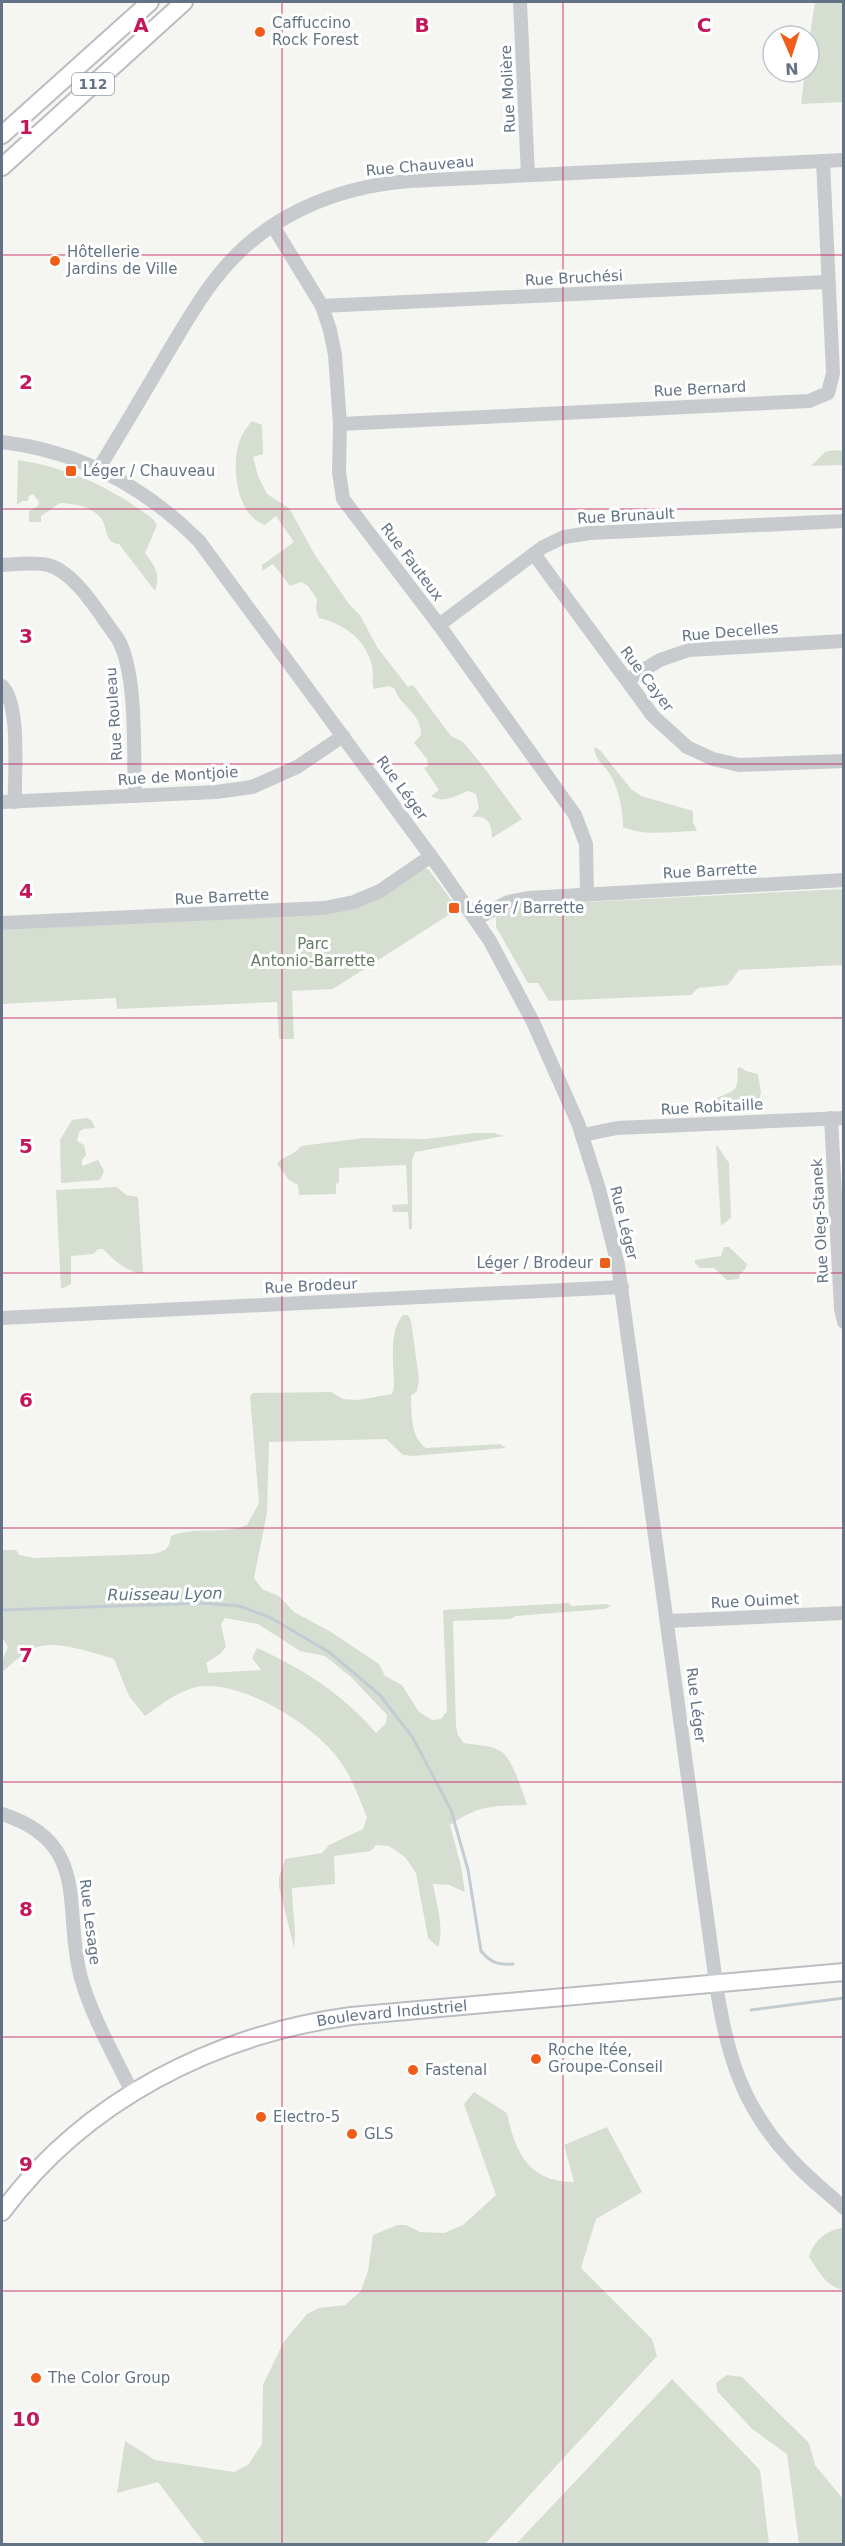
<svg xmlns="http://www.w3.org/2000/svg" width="845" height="2546" font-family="'DejaVu Sans',sans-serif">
	<rect width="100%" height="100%" fill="#f5f6f2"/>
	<g fill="#d6ded2" fill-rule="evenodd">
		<path d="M815 2H843V102L801 104 805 72H809V43Z"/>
		<path d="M252 421 262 425 263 454 253 457 258 476 267 494 289 508 315 555 349 604 360 615 377 647 408 687 413 685 451 736 463 742 479 761 522 819 492 838C492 824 488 815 472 817L479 808 476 794 468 791C455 796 443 804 431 796L439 790 424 768 428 766 427 759 414 743 421 735C421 712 402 709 394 688L388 686 374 689C371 682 374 674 372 666 366 639 344 624 319 618L316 610 317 599 308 586 301 582 290 586 273 564 262 571V565L294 542 276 516 265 525C237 515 232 472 238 446 240 437 246 428 252 421Z"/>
		<path d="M834 450 843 451V465L811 466 825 452Z"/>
		<path d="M18 460C70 468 113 488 154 520L157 525 145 553C155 567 161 573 155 591L119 544C104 543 108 527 101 518 90 506 75 504 60 503L41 516V522H29V511L38 506 39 502 33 494 29 496 28 501H22L17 505Z"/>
		<path d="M594 747 600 750 631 789 641 796 693 811V822L697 831C674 831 644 837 623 827 623 811 619 790 611 776 605 765 595 761 594 747Z"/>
		<path d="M425 868 429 870 458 909 333 989 292 991 294 1039H279L277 1002 117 1009 116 998 2 1004V930L318 914Z"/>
		<path d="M843 889V965L739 970 728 985 698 988 691 995 549 1001 538 983H528L496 927V917L500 913 528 905Z"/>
		<path d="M740 1067 746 1071 758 1074 761 1092 759 1101C748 1109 724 1112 712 1105V1101C728 1090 741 1096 737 1069Z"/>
		<path d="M87 1118 92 1121 95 1128 83 1129 79 1132 77 1141 84 1145 86 1155 82 1160V1166L98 1160 104 1171 100 1180 61 1183 60 1140 72 1120Z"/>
		<path d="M474 1133H494L504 1136 415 1152 412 1160V1229H409L408 1212H393L392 1205 408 1204 406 1165 339 1168V1183L336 1184V1194L299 1195 298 1185 289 1180 277 1164C284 1155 294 1156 301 1146L363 1138 426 1139Z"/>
		<path d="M716 1144 729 1163 731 1218 721 1226Z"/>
		<path d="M117 1187 126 1195 138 1197 143 1273C128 1274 113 1259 103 1249H98L93 1254 71 1256V1284L61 1289 56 1190Z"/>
		<path d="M724 1247H729L747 1264 746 1268 740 1274 739 1279 727 1280 714 1268H700L695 1263V1260L721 1256Z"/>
		<path d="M403 1315H408L411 1321 419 1379 417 1391 411 1396C412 1414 410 1437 426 1448L500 1444 506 1448 413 1456 403 1455 386 1439 269 1442 267 1513 254 1578 262 1589 279 1596 294 1612 331 1632 379 1664 385 1676 402 1685 419 1712 432 1720 441 1719 447 1711 443 1610 569 1603 571 1606 607 1604 611 1606 605 1609 516 1616 510 1619 453 1621 456 1726 458 1735 464 1743C475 1745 493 1745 502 1752 514 1762 522 1791 527 1805 494 1806 478 1805 450 1825L461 1866 465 1892 449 1885 433 1884C436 1903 445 1929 438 1947L428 1938 416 1873 405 1857 389 1846 376 1845 371 1851 334 1856 335 1884 292 1888C292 1909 297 1928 294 1948L279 1887V1877L285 1859 322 1853 329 1845 363 1829 367 1818C360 1800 353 1780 342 1764 318 1727 242 1679 197 1687 177 1691 161 1705 145 1716L129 1696 114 1659C92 1653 53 1638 32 1649 21 1654 11 1665 2 1672V1661L8 1647 4 1640H2V1550H16L19 1555 35 1558 152 1554C165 1551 169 1550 171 1536 195 1526 223 1535 247 1525L259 1503 250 1396 253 1393 331 1392 343 1399 358 1400 392 1394 394 1387C394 1365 388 1332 403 1315ZM225 1618 258 1624 300 1651 325 1656 351 1677 387 1715 386 1723 376 1733C344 1695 302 1668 257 1648L252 1658 261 1670 209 1673 206 1663 220 1654 226 1647 221 1624Z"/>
		<path d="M474 2092 507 2113C515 2152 529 2182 574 2182L564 2145 607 2127 642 2192 596 2219 581 2268 652 2339 657 2356 485 2544H205L158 2482 117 2493 125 2441 155 2460 234 2472 248 2465 262 2444 263 2385 283 2343 307 2314 319 2308 345 2305 361 2291 368 2271 373 2235 397 2225H406L420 2232 444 2233 463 2225 496 2195 464 2104Z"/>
		<path d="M842 2228 844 2229 843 2290C825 2286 819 2271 809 2257 813 2241 827 2230 842 2228Z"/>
		<path d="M727 2375 742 2377 809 2443 815 2465 843 2499V2544H799L787 2454 752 2429 717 2391 716 2383Z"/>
		<path d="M672 2379 760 2470 769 2544H516Z"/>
	</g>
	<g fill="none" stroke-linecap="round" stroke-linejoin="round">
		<g stroke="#c3ccd2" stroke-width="3">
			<path d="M2 1610 202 1603 239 1606 269 1617 329 1652 380 1695 413 1738 451 1810 468 1870 481 1951C491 1963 498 1965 513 1964"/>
			<path d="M751 2010 844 1998"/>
		</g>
		<g stroke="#babdc1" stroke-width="20">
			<g id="major">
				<path d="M2 135 150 2"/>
				<path d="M2 167 184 2"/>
				<path id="s1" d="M2 2212C85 2100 214 2035 351 2016L844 1972"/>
			</g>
		</g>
		<g stroke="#c8cbce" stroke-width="14">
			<path d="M520 2 528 175"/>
			<path d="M273 226 322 306 330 330 335 355 340 424 339 472 343 499 439 625 575 815 586 844 587 894"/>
			<path d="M322 306 827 282"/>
			<path d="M340 424 809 401 828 393 833 373 823 161"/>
			<path d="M2 442C79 451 145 487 199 541L441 870 490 941 533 1022 578 1123 599 1189 618 1265 716 1983C726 2053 742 2108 793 2161 808 2178 827 2192 844 2208"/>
			<path d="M99 468C121 432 143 395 164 359 181 331 196 303 216 278 263 217 334 187 409 181L844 160"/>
			<path d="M534 554 653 716 687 747 713 759 739 765 844 761"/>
			<path d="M2 565C17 564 33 562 48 565 76 572 101 617 118 639 138 675 133 753 135 796"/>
			<path d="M439 625 543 547 564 537 590 533 844 521"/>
			<path d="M627 680 660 660 689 650 844 641"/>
			<path d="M2 686C21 705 14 774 15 802"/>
			<path d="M2 802 216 792 252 787 297 767 343 736"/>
			<path d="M476 919 508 902 528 898 844 880"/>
			<path d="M2 923 324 908 354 902 380 891 431 856"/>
			<path d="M831 1118 841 1309 844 1322"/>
			<path d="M583 1135 617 1128 844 1118"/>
			<path d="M2 1318 622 1287"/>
			<path d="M668 1621 844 1613"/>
			<path d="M2 1814C93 1843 62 1910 81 1978 92 2017 114 2055 132 2092"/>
		</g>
		<use href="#major" stroke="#fff" stroke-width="16"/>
	</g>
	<path fill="none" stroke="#c2185b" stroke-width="1.5" stroke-opacity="0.55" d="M282 2V2544M563 2V2544M2 255H844M2 509H844M2 764H844M2 1018H844M2 1273H844M2 1528H844M2 1782H844M2 2037H844M2 2291H844"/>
	<g fill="#ef5d19" stroke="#fff" stroke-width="2">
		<circle cx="260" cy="32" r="6"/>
		<circle cx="55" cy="261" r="6"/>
		<rect x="65" y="465" width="12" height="12" rx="3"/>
		<rect x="448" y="902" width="12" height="12" rx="3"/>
		<rect x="599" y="1257" width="12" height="12" rx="3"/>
		<circle cx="536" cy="2059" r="6"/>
		<circle cx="413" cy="2070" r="6"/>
		<circle cx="261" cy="2117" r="6"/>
		<circle cx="352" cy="2134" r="6"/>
		<circle cx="36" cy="2378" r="6"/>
	</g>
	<g text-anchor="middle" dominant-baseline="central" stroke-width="6" stroke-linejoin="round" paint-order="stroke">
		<rect fill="#fff" stroke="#929daa" stroke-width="1.5" x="72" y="73" width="42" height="22" rx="4.5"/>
		<g font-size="14" font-weight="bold" fill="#637385">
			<text x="93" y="84">112</text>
		</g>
		<g font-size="15" fill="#637385" stroke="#fff" text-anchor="start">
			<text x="272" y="23">Caffuccino<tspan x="272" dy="17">Rock Forest</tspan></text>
			<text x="67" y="252">Hôtellerie<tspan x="67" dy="17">Jardins de Ville</tspan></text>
			<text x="83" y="471">Léger / Chauveau</text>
			<text x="466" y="908">Léger / Barrette</text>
			<text x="593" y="1263" text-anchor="end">Léger / Brodeur</text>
			<text x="548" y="2050">Roche ltée,<tspan x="548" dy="17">Groupe-Conseil</tspan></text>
			<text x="425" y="2070">Fastenal</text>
			<text x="273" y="2117">Electro-5</text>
			<text x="364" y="2134">GLS</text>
			<text x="48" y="2378">The Color Group</text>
		</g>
		<g font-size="15" fill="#637385" stroke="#fff">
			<text transform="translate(508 89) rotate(-93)">Rue Molière</text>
			<text transform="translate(420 166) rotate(-5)">Rue Chauveau</text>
			<text transform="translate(574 278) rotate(-3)">Rue Bruchési</text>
			<text transform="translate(700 389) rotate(-3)">Rue Bernard</text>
			<text transform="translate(626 516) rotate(-3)">Rue Brunault</text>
			<text transform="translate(412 562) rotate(53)">Rue Fauteux</text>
			<text transform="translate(730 632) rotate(-5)">Rue Decelles</text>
			<text transform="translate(647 679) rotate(53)">Rue Cayer</text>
			<text transform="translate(114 714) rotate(-94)">Rue Rouleau</text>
			<text transform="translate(178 776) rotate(-4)">Rue de Montjoie</text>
			<text transform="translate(402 788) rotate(54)">Rue Léger</text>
			<text transform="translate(710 871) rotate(-3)">Rue Barrette</text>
			<text transform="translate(222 897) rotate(-3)">Rue Barrette</text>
			<text transform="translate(712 1107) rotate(-3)">Rue Robitaille</text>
			<text transform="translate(820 1221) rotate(-93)">Rue Oleg-Stanek</text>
			<text transform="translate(624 1223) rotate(76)">Rue Léger</text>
			<text transform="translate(311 1286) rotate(-3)">Rue Brodeur</text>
			<text transform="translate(755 1601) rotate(-3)">Rue Ouimet</text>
			<text transform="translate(696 1705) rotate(83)">Rue Léger</text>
			<text transform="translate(90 1922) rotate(83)">Rue Lesage</text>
			<text stroke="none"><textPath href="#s1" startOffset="452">Boulevard Industriel</textPath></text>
		</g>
		<g font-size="15" fill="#657c62" stroke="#fff">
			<text x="313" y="944">Parc<tspan x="313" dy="17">Antonio-Barrette</tspan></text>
		</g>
		<g font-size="16" font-style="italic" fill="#5e7582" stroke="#fff">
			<text transform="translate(165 1594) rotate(-1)">Ruisseau Lyon</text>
		</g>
	</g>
	<g font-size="20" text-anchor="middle" font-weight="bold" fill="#c2185b" stroke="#fff" stroke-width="6" stroke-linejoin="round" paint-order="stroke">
		<text x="141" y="32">A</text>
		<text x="422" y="32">B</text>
		<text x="704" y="32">C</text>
		<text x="26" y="134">1</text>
		<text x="26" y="389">2</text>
		<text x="26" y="643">3</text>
		<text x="26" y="898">4</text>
		<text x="26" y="1153">5</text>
		<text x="26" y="1407">6</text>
		<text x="26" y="1662">7</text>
		<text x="26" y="1916">8</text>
		<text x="26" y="2171">9</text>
		<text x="26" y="2426">10</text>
	</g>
	<rect width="845" height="2546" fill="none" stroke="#637385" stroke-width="6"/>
	<g transform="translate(791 54) rotate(177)"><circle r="28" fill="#ffffff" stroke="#c1c7ce" stroke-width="1.5"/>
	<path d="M0-4.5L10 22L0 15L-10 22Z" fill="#ef5d19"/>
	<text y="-9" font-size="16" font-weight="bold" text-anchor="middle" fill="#637385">N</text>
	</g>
</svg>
